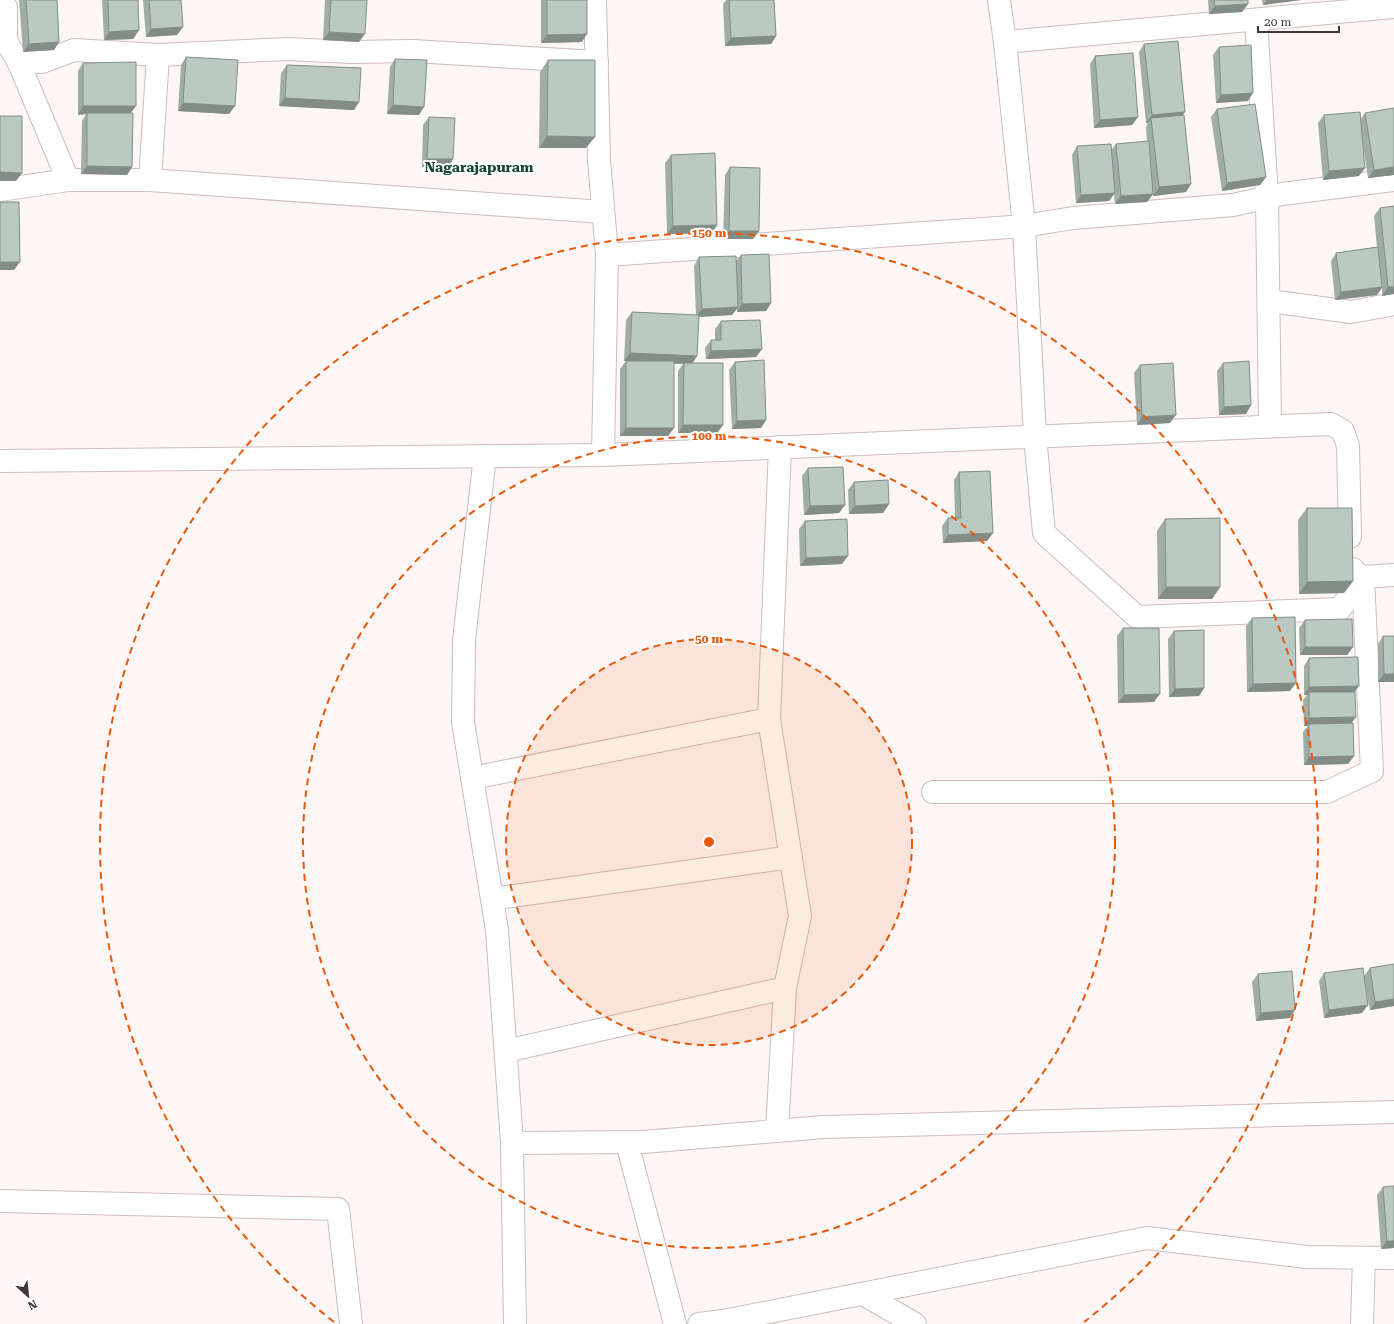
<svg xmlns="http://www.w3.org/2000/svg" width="1394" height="1324" font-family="'Roboto Serif',serif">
	<rect width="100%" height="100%" fill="#fdf6f6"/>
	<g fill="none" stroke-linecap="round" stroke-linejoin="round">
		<g stroke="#cebcbd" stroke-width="24">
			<g id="minor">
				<path d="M0 0 6 7V41L18 61 42 62 74 50 158 55 287 49 351 52 413 51 597 62"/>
				<path d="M595 0 599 160 607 255"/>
				<path d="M999 0 1005 42"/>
				<path d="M1256 20 1267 197 1270 426"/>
				<path d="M68 180H150L158 55"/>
				<path d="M150 180 603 212"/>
				<path d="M0 190 68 180 18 61"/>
				<path d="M1269 301 1351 312 1394 304"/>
				<path d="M603 455 1331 424 1343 431 1348 446 1350 537"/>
				<path d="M485 456 464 640 463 722 497 930 512 1143 515 1324"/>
				<path d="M0 461 603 455 607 255 1024 226 1005 42 1394 7"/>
				<path d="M1353 569V571L1363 577 1394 575"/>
				<path d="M1363 577 1340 609 1137 617 1044 533 1035 436 1024 226 1073 218 1233 205 1282 194 1394 180"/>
				<path d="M472 778 769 719"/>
				<path d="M933 792H1327L1372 771 1363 577"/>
				<path d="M492 899 791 857"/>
				<path d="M506 1051 785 988"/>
				<path d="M777 1131 785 988 800 916 769 719 780 447"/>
				<path d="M512 1143 643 1142 824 1127 1394 1112"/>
				<path d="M627 1143 675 1324"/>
				<path d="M0 1201 338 1209 351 1324"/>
				<path d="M863 1294 915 1324"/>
				<path d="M699 1324 723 1321 1147 1238 1307 1257 1394 1258"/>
				<path d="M1362 1324 1364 1258"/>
			</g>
		</g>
		<use href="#minor" stroke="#fff" stroke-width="22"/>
	</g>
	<g fill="#a0ada7">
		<path d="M19 0H57L59 42 54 50 23 52Z"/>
		<path d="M102 0H138L139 30 133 39 104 40Z"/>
		<path d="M143 0H181L183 27 177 35 146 37Z"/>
		<path d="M325 0H367L359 42 323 40Z"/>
		<path d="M541 0H587L582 42 541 43Z"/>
		<path d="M726 0H774L776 36 771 44 725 46 723 4Z"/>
		<path d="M1208 0H1248V4L1242 12 1209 14Z"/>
		<path d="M1262 0H1301L1263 5Z"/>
		<path d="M1144 44 1183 115 1186 192 1153 196V194L1147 202 1115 204 1114 194 1109 201 1076 203 1072 155 1077 146 1111 151 1116 144 1147 141 1146 127 1148 123H1146L1139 52Z"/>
		<path d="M1219 47 1248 101 1216 103 1213 55Z"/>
		<path d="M1095 56 1138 117 1132 125 1094 128 1090 64Z"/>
		<path d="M186 57 229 114 178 111 181 65Z"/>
		<path d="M395 59 419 115 387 114 390 67Z"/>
		<path d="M548 60 586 148H539L540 72Z"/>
		<path d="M83 63 131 113 132 167 127 175 81 174 82 121 86 114 78 115V71Z"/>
		<path d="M287 65 359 102 354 110 279 106 281 73Z"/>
		<path d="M1217 109 1266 177 1260 185 1222 191 1211 117Z"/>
		<path d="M1365 113 1394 175 1368 178 1362 137 1359 176 1323 180 1318 123 1324 115 1360 120Z"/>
		<path d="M429 117 453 159 448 167H422L423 125Z"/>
		<path d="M671 155 717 225 712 233 667 234 665 163Z"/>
		<path d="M730 167 759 231 753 239H723L725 175Z"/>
		<path d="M1380 208 1394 294 1382 296V288L1377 295 1335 300 1331 261 1336 253 1377 247 1374 216Z"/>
		<path d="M741 255 771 303 766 311 737 312V309L732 315 699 317 697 356 692 363 723 425 717 433H678V371L683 364H674L668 436H620V369L626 361H624L626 320 632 312 696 315 694 266 699 257 736 261Z"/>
		<path d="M721 321 762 349 756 357 706 359 705 348 711 340H715V329Z"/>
		<path d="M735 362 766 420 761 428 732 429 729 370Z"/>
		<path d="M1223 363 1251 405 1246 414 1219 415 1217 371Z"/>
		<path d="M1140 365 1170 423 1137 425 1134 373Z"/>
		<path d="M808 468 845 505 839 513 804 515 802 476Z"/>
		<path d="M959 472 987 541 943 543 942 526 948 518H955L954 480Z"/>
		<path d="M854 482 889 504 883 513 849 514 848 490Z"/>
		<path d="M1307 508 1353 581 1344 593 1299 594 1298 520Z"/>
		<path d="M1165 519 1220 587 1212 599H1158L1157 531Z"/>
		<path d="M805 521 842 564 800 566 799 529Z"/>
		<path d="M1252 618 1290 691 1247 692 1246 626Z"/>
		<path d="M1305 620 1353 647 1347 655H1300L1299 628Z"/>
		<path d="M1123 628 1154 702 1118 703 1117 636Z"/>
		<path d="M1174 631 1204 688 1199 696 1169 697 1168 639Z"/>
		<path d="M1383 636 1394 682H1378V644Z"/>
		<path d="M1309 658 1354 692 1352 723 1354 756 1348 764 1304 765 1303 732 1308 726H1304L1303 700 1307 695H1304V666Z"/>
		<path d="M1394 964V1006L1370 1010 1364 979 1362 1013 1324 1018 1319 981 1324 973 1364 976 1370 968Z"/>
		<path d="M1258 974 1290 1018 1256 1021 1252 982Z"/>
		<path d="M1383 1187 1394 1248 1381 1249 1377 1195Z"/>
	</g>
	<g fill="#828d88">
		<path d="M1267 0H1301L1263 5Z"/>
		<path d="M1248 4 1242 12 1209 14 1215 6Z"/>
		<path d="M183 27 177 35 146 37 151 29Z"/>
		<path d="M139 30 133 39 104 40 109 32Z"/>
		<path d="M329 32 365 34 359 42 323 40Z"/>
		<path d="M587 34 582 42 541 43 547 35Z"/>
		<path d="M776 36 771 44 725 46 731 38Z"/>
		<path d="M59 42 54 50 23 52 29 44Z"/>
		<path d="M1253 93 1248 101 1216 103 1221 95Z"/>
		<path d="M285 98 359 102 354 110 279 106Z"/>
		<path d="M183 103 235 106 229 114 178 111Z"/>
		<path d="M393 105 424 107 419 115 387 114Z"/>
		<path d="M83 106H136L130 114 87 113 86 114 78 115Z"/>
		<path d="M1185 112 1179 120 1151 118 1148 123H1146L1152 115Z"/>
		<path d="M1138 117 1132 125 1094 128 1100 120Z"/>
		<path d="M547 136 595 137 586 148H539Z"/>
		<path d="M427 159H453L448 167H422Z"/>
		<path d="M87 166 132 167 127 175 81 174Z"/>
		<path d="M1394 167V175L1368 178 1374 170Z"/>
		<path d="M1365 168 1359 176 1323 180 1329 171Z"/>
		<path d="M0 172 22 173 16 181H0Z"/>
		<path d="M1266 177 1260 185 1222 191 1227 183Z"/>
		<path d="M1191 184 1186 192 1153 196 1159 187Z"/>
		<path d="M1115 193 1109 201 1076 203 1081 195Z"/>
		<path d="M1153 194 1147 202 1115 204 1121 196Z"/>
		<path d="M717 225 712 233 667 234 673 226Z"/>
		<path d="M729 231H759L753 239H723Z"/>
		<path d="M0 262H20L14 270H0Z"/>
		<path d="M1382 287 1377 295 1335 300 1341 292Z"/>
		<path d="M1388 287H1394V294L1382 296Z"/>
		<path d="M771 303 766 311 737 312 742 304Z"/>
		<path d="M738 307 732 315 696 317 702 309Z"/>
		<path d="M762 349 756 357 706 359 711 351Z"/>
		<path d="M630 353 697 356 692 364 624 361Z"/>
		<path d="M1251 405 1246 414 1219 415 1224 407Z"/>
		<path d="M1176 415 1170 423 1137 425 1142 417Z"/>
		<path d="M766 420 761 428 732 429 737 421Z"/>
		<path d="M683 425H723L717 433H678Z"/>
		<path d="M626 428H674L668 436H620Z"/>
		<path d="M889 504 883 513 849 514 855 506Z"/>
		<path d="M845 505 839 513 804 515 810 506Z"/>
		<path d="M993 533 987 541 943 543 948 535Z"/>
		<path d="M848 556 842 564 800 566 806 558Z"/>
		<path d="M1353 581 1344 593 1299 594 1307 582Z"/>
		<path d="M1166 587H1220L1212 599H1158Z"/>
		<path d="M1305 647H1353L1347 655H1300Z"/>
		<path d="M1384 674H1394V682H1378Z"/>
		<path d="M1296 683 1290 691 1247 692 1253 684Z"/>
		<path d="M1359 686 1353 694 1309 692 1307 695H1304L1309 687Z"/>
		<path d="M1204 688 1199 696 1169 697 1175 689Z"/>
		<path d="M1160 694 1154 702 1118 703 1124 695Z"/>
		<path d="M1356 717 1350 725 1309 724 1308 726H1304L1309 718Z"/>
		<path d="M1354 756 1348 764 1304 765 1309 757Z"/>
		<path d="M1394 999V1006L1370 1010 1375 1002Z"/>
		<path d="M1368 1005 1362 1013 1324 1018 1329 1010Z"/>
		<path d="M1295 1010 1290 1018 1256 1021 1261 1013Z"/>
		<path d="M1387 1241H1394V1248L1381 1249Z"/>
	</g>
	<g fill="#bac9c2" stroke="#828d88">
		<path d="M26 0H57L59 42 29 44Z"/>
		<path d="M108 0H138L139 30 109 32Z"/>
		<path d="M149 0H181L183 27 151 29Z"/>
		<path d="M331 0H367L365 34 329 32Z"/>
		<path d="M547 0H587V34L547 35Z"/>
		<path d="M729 0H774L776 36 731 38Z"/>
		<path d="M1214 0H1248V4L1215 6Z"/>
		<path d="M1178 41 1185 112 1152 115 1144 44Z"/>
		<path d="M1251 45 1253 93 1221 95 1219 47Z"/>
		<path d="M1133 53 1138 117 1100 120 1095 56Z"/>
		<path d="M186 57 238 60 235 106 183 103Z"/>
		<path d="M395 59 427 60 424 107 393 105Z"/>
		<path d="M548 60H595V137L547 136Z"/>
		<path d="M136 62V106H83V63Z"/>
		<path d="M287 65 361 68 359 102 285 98Z"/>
		<path d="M1255 104 1266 177 1227 183 1217 109Z"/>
		<path d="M1394 108V167L1374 170 1365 113Z"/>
		<path d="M1360 112 1365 168 1329 171 1324 115Z"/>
		<path d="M87 113H133L132 167 87 166Z"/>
		<path d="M1184 115 1191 184 1159 187 1151 118Z"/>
		<path d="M0 116H22V173L0 172Z"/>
		<path d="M429 117 455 118 453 159H427Z"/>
		<path d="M1149 141 1153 194 1121 196 1116 144Z"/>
		<path d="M1111 144 1115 193 1081 195 1077 146Z"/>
		<path d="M715 153 717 225 673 226 671 155Z"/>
		<path d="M730 167 760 168 759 231H729Z"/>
		<path d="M0 202H19L20 262H0Z"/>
		<path d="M1394 206V287H1388L1380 208Z"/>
		<path d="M1378 247 1382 287 1341 292 1336 253Z"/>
		<path d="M769 254 771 303 742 304 741 255Z"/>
		<path d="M736 256 738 307 702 309 699 257Z"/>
		<path d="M632 312 699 315 697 356 630 353Z"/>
		<path d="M760 320 762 349 711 351V340H721V321Z"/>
		<path d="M764 360 766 420 737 421 735 362Z"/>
		<rect x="626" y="361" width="48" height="67"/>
		<path d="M1249 361 1251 405 1224 407 1223 363Z"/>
		<path d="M684 363H723V425H683Z"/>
		<path d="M1173 363 1176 415 1142 417 1140 365Z"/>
		<path d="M843 467 845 505 810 506 808 468Z"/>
		<path d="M990 471 993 533 948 535V518H961L959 472Z"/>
		<path d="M888 480 889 504 855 506 854 482Z"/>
		<path d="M1307 508H1352L1353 581 1307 582Z"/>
		<path d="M1220 518V587H1166L1165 519Z"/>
		<path d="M847 519 848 556 806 558 805 521Z"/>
		<path d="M1295 617 1296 683 1253 684 1252 618Z"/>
		<path d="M1352 619 1353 647H1305V620Z"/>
		<path d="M1123 628H1159L1160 694 1124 695Z"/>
		<path d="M1204 630V688L1175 689 1174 631Z"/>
		<path d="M1383 636H1394V674H1384Z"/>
		<path d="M1358 657 1359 686 1309 687V658Z"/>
		<path d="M1309 692H1355L1356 717 1309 718Z"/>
		<path d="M1353 723 1354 756 1309 757V724Z"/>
		<path d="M1394 964V999L1375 1002 1370 968Z"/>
		<path d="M1363 968 1368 1005 1329 1010 1324 973Z"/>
		<path d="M1292 971 1295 1010 1261 1013 1258 974Z"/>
		<path d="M1394 1186V1241H1387L1383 1187Z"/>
	</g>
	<circle cx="709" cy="842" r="203" fill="#e8590c" fill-opacity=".12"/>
	<g fill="none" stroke="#e8590c" stroke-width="2" stroke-dasharray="7 5">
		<circle cx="709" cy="842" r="203"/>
		<circle cx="709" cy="842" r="406"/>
		<path d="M334 1322A609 609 0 1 1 1084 1322"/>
	</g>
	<g text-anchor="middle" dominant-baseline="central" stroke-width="4" stroke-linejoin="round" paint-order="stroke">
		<g font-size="14" font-weight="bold" fill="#164432" stroke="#fff">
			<text x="479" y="167">Nagarajapuram</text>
		</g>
	</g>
	<circle cx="709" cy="842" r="6" fill="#e8590c" stroke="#fff" stroke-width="2"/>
	<g font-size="12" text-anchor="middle" font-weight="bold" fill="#e8590c" stroke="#fff" stroke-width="4" stroke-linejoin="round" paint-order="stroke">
		<text x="709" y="237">150 m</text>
		<text x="709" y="440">100 m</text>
		<text x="709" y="643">50 m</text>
	</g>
	<g transform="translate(28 1296) rotate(153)" stroke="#ffffff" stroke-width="3" paint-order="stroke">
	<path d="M0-3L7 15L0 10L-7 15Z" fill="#3e3737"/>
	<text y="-6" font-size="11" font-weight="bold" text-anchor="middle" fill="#3e3737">N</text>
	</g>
	<path d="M1258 26v6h81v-6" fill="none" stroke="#3e3737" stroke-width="2"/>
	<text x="1264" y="26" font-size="12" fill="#3e3737" stroke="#ffffff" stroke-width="3" paint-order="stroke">20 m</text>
</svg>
